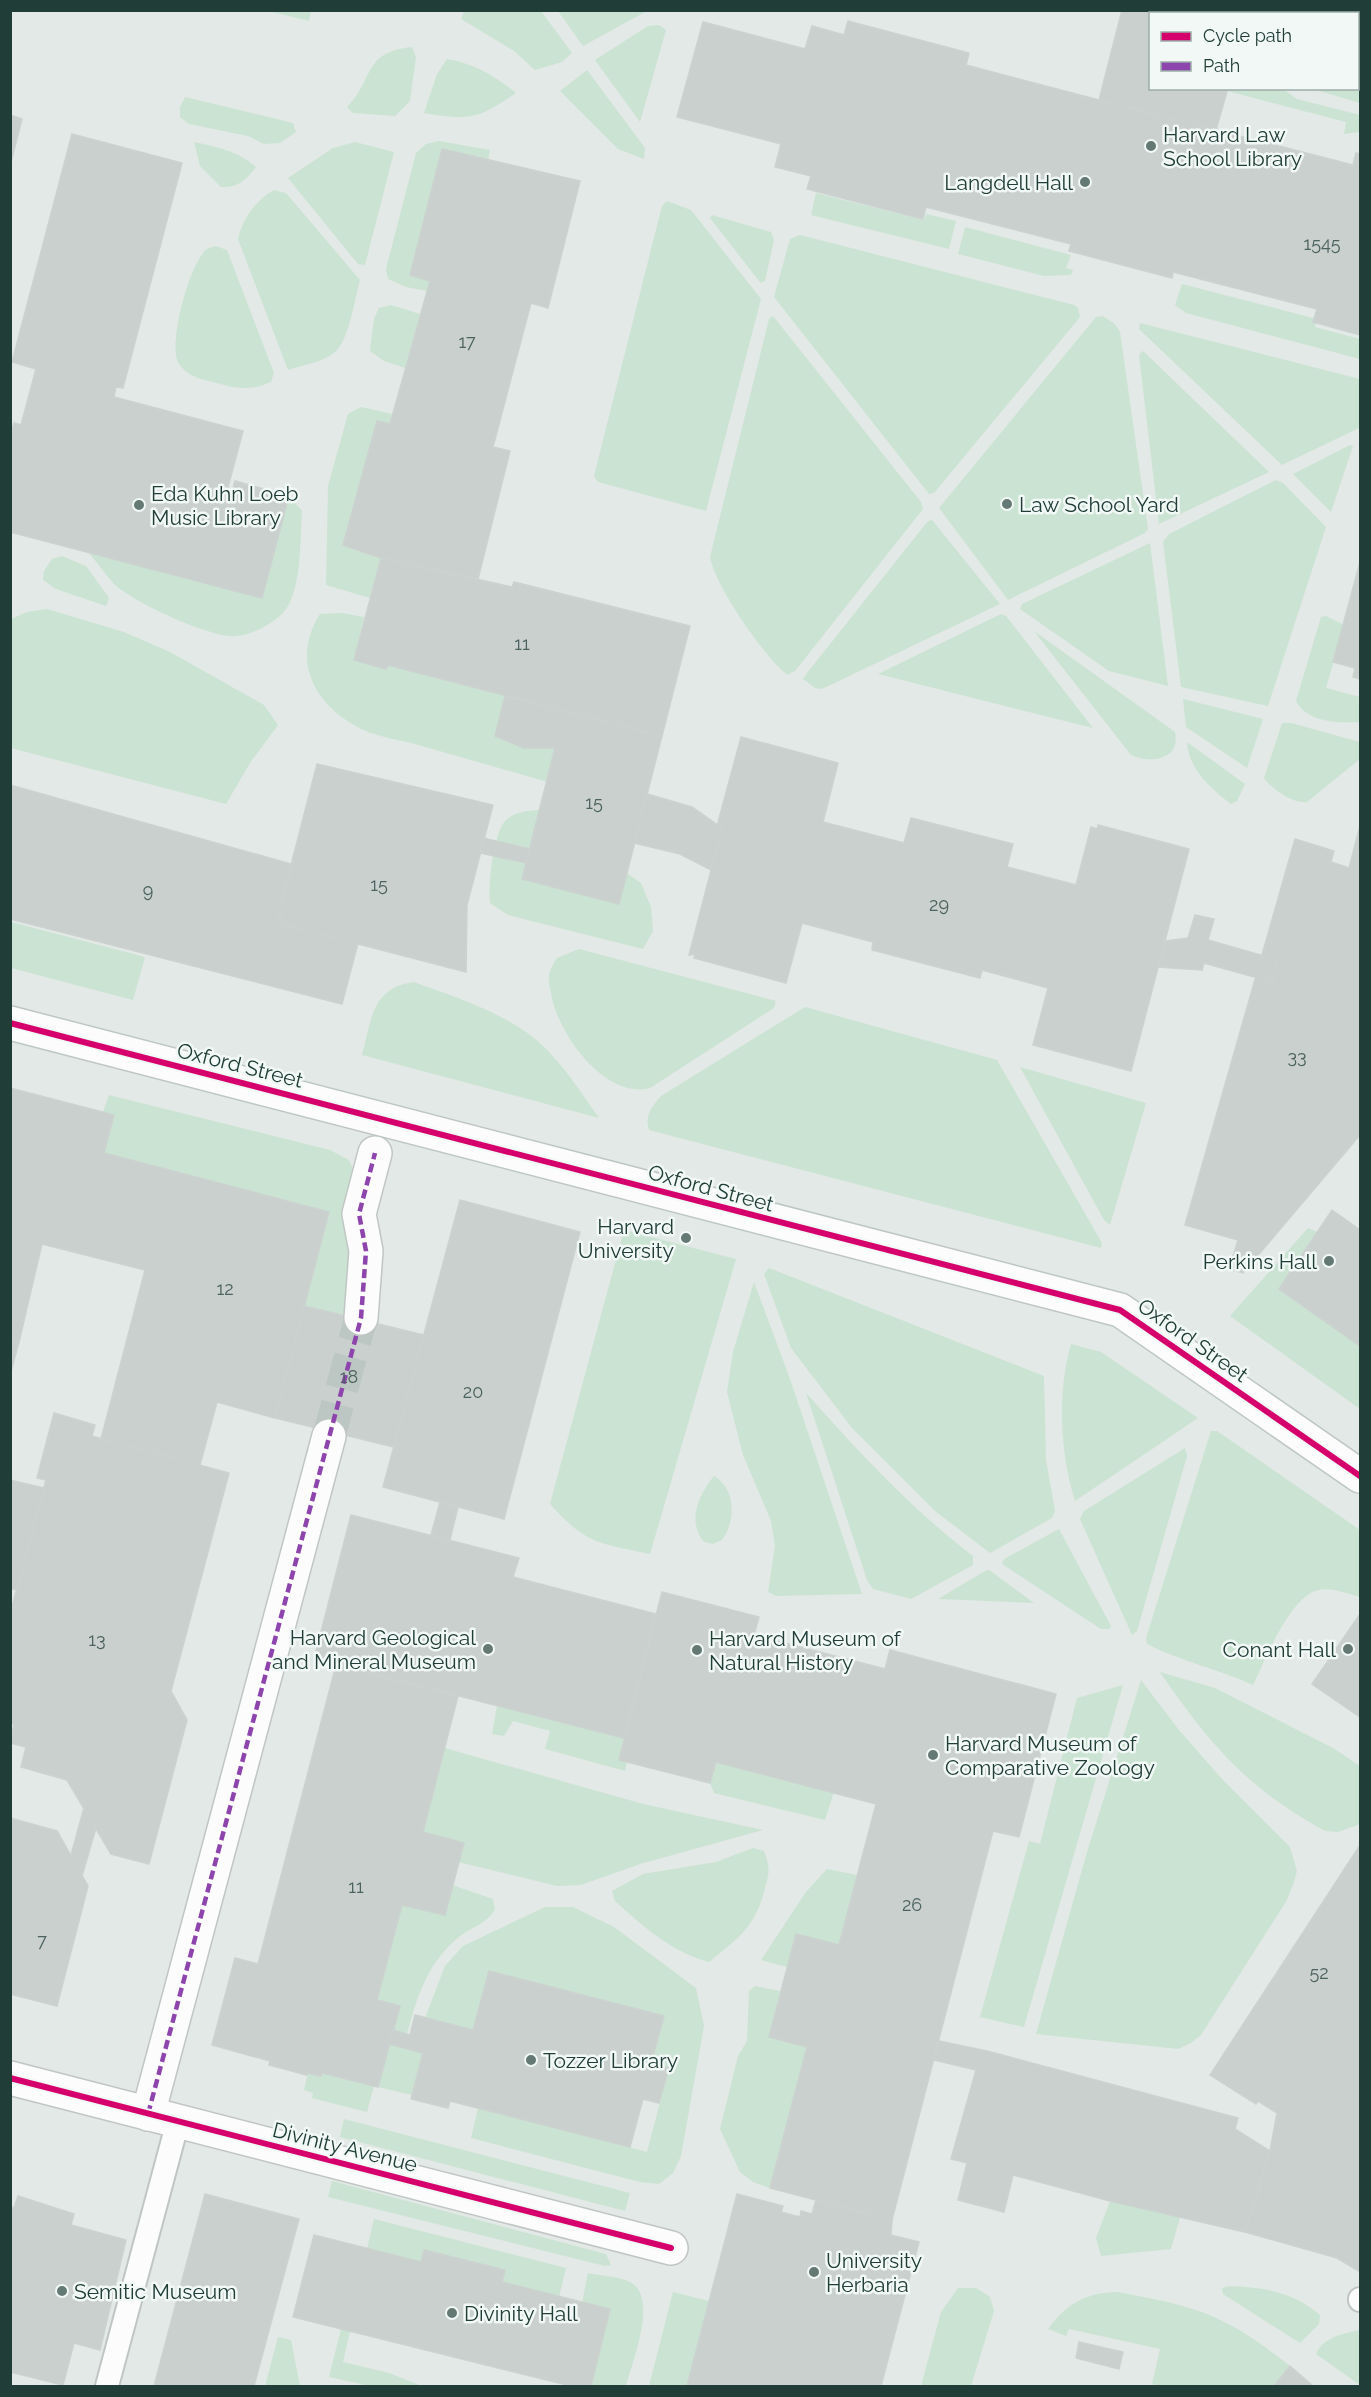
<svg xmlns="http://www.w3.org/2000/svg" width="1371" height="2397" font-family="Raleway,sans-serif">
	<rect width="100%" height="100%" fill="#e3e9e6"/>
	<g fill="#cbe3d3">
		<path d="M268 11 311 10V11L309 21Z"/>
		<path d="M464 11H541L572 53 562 62 535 70 514 51 461 19Z"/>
		<path d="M558 11H647L583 46Z"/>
		<path d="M1358 23 1360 24V103L1313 89 1358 88Z"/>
		<path d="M659 25 666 30 640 122 595 60 648 26Z"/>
		<path d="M412 47 416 57 410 101 395 116 353 113 347 107C375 79 362 52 412 47Z"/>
		<path d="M447 59C474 63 496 77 516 93 478 119 470 121 424 113L437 74Z"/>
		<path d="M587 70 645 148 644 159 618 149 560 91Z"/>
		<path d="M1228 89H1283L1297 99 1360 115V132L1344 134 1346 122 1227 91Z"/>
		<path d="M185 97 293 123 296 132 280 143 264 144 248 136 189 124 180 117V107Z"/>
		<path d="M439 141 490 150 488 160 442 149 410 274 430 281 427 291 406 287 388 279 386 269 416 153 426 144Z"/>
		<path d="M194 142C217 147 238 151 256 167 246 180 238 188 221 187L200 166Z"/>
		<path d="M355 142 394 152 365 265 358 264 288 178 333 148Z"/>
		<path d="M274 190 286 193 360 280C355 298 349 339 336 351 325 362 302 365 288 370L238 239C243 218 255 201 274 190Z"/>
		<path d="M816 193 924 220 926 214 956 221 949 249 811 215Z"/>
		<path d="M667 201 691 210 761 299 706 511 598 482 594 476 662 206Z"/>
		<path d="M712 215 771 232 774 240 765 281 761 283 759 281 710 218Z"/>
		<path d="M965 227 1071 255 1066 268 1073 270 1071 275 1044 276 958 254Z"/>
		<path d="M800 235 1074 305 1078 308 1080 317 934 493 929 494 774 297 790 239Z"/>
		<path d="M216 246 227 250 274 373 271 382C251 391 237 389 217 383 202 379 186 377 178 362 168 344 190 261 207 249 210 247 213 247 216 246Z"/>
		<path d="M1182 284 1317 319 1315 327 1360 339V359L1186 313 1175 305Z"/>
		<path d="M391 305 420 314 405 368 384 361 370 351 374 319 379 308Z"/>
		<path d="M773 316 921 502 923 509 795 671 787 675C763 655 715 586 710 557L769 319Z"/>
		<path d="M1103 316 1115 324 1120 332 1148 529 1145 533 1008 600 939 508 1096 317Z"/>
		<path d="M1140 323 1360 379 1359 428 1282 465 1139 329Z"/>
		<path d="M1143 351 1269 472 1159 524 1139 355Z"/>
		<path d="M361 407 392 414 390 424 377 422 343 544 381 558 370 598 326 585 328 486 348 414Z"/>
		<path d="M1350 445 1353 446 1331 512 1293 474Z"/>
		<path d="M1276 480 1283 483 1326 527 1268 706 1181 687 1163 542 1169 534Z"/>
		<path d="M289 496 302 511C300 538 302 593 283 613 271 625 247 638 230 636 203 634 133 602 114 584 105 574 97 562 88 552L262 598Z"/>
		<path d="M932 520 1000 604 822 689 815 688 803 679 807 673 928 521Z"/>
		<path d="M1150 543 1168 686 1109 671 1020 609 1022 604Z"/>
		<path d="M62 556 86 566 109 598 106 606 56 589 43 580 44 571 52 559Z"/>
		<path d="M47 609 124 632 170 652 264 705 278 725 250 763 226 804 11 748V619L27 612Z"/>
		<path d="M342 613 364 617 354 660 386 669 388 665 505 696 495 736 524 748H555L548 782C503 769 459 757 415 744 396 739 371 736 354 725 312 701 292 658 320 614Z"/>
		<path d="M1001 614 1006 616 1093 728 878 674Z"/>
		<path d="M1326 616 1344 625 1326 688 1360 697V722C1338 723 1308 723 1296 701L1321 617Z"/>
		<path d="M1034 631 1175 732C1181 760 1150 764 1131 755Z"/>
		<path d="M1183 699 1263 719 1247 768 1186 727Z"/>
		<path d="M1282 723H1291L1360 742V759L1307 802C1293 804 1272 789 1264 778Z"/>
		<path d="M1187 742 1245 784 1237 801 1231 804 1227 801C1208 786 1188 767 1187 742Z"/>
		<path d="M540 810 522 879 619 904 627 873 641 883 651 907 653 931 643 949 508 915 490 903C488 885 493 835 505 821 515 811 528 811 540 810Z"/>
		<path d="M11 922 145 957 133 1000 11 968Z"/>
		<path d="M579 949 776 1001 774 1008 650 1088C605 1100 557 1033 551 993 550 988 548 980 549 975 550 969 554 963 557 958Z"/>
		<path d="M414 982C460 999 514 1015 549 1052 568 1072 583 1095 599 1118L362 1055C371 1021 372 987 414 982Z"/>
		<path d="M805 1007 997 1060 1102 1243 1101 1248 649 1130C644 1116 652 1106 661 1096Z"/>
		<path d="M1020 1067 1146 1103 1110 1225 1104 1220Z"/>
		<path d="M109 1095 330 1150 349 1160 354 1171 353 1277 343 1316 304 1306 329 1212 104 1153 114 1115 103 1112Z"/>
		<path d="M1308 1228 1317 1232 1279 1289 1360 1346V1409L1230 1316Z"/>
		<path d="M624 1230 736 1259 650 1554C599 1543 587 1545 550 1504Z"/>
		<path d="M769 1268 1044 1376 1046 1460 1055 1511 1052 1518 990 1553 935 1511 852 1428 791 1348 764 1274Z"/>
		<path d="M754 1282 790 1379 862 1594 776 1596 768 1592 775 1546 771 1521 743 1455 727 1392 733 1352Z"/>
		<path d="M1071 1344 1101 1352 1198 1418 1075 1501C1060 1454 1057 1392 1071 1344Z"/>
		<path d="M806 1393C858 1451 910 1508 973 1556V1565L911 1599 873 1589 867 1580Z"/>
		<path d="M1211 1431H1217L1360 1530V1597C1349 1594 1330 1587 1319 1590 1290 1595 1265 1661 1253 1685 1218 1669 1180 1661 1147 1644L1146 1638Z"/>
		<path d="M1185 1448 1187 1456 1137 1631 1132 1635 1080 1519 1084 1511Z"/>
		<path d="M714 1476C736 1489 736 1521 722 1540L712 1544 703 1541C687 1519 699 1495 714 1476Z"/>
		<path d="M1059 1529 1111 1626 1110 1629H1101L1002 1564 1004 1559Z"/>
		<path d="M989 1570 1034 1603 938 1599 985 1571Z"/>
		<path d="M1160 1672 1215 1688 1333 1748 1360 1766V1824L1338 1832 1325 1831C1248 1789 1209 1744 1160 1672Z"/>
		<path d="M1141 1680 1179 1730 1222 1779 1290 1847 1297 1871 1294 1882 1287 1900 1201 2035 1191 2043 1178 2049 1036 2034 1087 1852Z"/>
		<path d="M1123 1685 1024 2027 980 2017 1029 1841 1040 1844 1077 1698Z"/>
		<path d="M497 1706 624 1738 619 1760 627 1762 625 1771 545 1749 550 1731 513 1721 504 1736 492 1734Z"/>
		<path d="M445 1748 643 1804 763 1830 640 1864 581 1885 557 1886 458 1862 423 1832Z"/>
		<path d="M716 1762 834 1792 825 1820 714 1793 710 1783Z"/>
		<path d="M753 1848 764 1851C771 1869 769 1874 764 1892 754 1929 737 1939 709 1962 671 1952 643 1926 615 1901L612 1891 643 1874 716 1862Z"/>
		<path d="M827 1869 857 1875 839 1945 796 1934 787 1967 761 1960 806 1892Z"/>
		<path d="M452 1885 493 1899 495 1909C487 1924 471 1927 459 1937 427 1963 417 1997 407 2034L393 2030 377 2000 402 1905 444 1915Z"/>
		<path d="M545 1907H573L614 1927 696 1988 704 2026 681 2156 673 2173 659 2184 640 2182 471 2138 478 2108 647 2152 669 2068 651 2063 664 2017 489 1971 473 2030 425 2018 445 1966 463 1946Z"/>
		<path d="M755 1986 780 1991 769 2037 807 2047 770 2188 753 2182 740 2172 720 2129 738 2056 747 2041 749 1991Z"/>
		<path d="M389 2044 423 2053 412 2095 378 2087Z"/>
		<path d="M308 2073 321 2076 322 2073 374 2086 367 2112 312 2098 313 2093 304 2090Z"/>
		<path d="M344 2119 630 2193 625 2211 340 2137Z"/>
		<path d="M332 2181 606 2254 611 2265 605 2266 328 2197Z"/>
		<path d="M1110 2201 1180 2217 1171 2249 1101 2256 1096 2238Z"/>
		<path d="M374 2219 566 2268 559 2297 502 2282 505 2270 425 2250 421 2262 367 2249Z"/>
		<path d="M588 2273C600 2276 619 2276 630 2282 659 2297 632 2362 626 2386H591L610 2310 582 2303Z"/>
		<path d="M1229 2286C1263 2287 1294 2292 1320 2315L1319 2324 1300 2343 1223 2294 1222 2288Z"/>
		<path d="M958 2288H976L990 2297 994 2311 971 2386H921L941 2312Z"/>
		<path d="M673 2292 709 2301 687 2386H649Z"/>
		<path d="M1117 2292C1150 2298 1186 2304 1216 2318 1243 2330 1267 2348 1290 2366L1274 2386H1163L1152 2384 1160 2349 1069 2329 1066 2336 1048 2329C1067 2303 1086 2293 1117 2292Z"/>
		<path d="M341 2329 350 2331 343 2362 389 2373 422 2386H370L329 2377Z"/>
		<path d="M1360 2330V2385L1316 2354C1323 2337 1345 2333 1360 2330Z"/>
		<path d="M278 2337 291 2340 300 2386H265Z"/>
	</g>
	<g fill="#cad0ce" stroke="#cbd2cf" stroke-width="1.5">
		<path d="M1122 10H1247L1246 14H1150V88H1228L1216 130 1099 100Z"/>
		<path d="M1350 10H1360V24L1358 23V14H1349Z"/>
		<path d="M848 21 969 53 966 65 1099 100 1353 165 1356 153 1360 154V335L1313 322 1317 309 1173 272 1172 278 1069 251 1071 244 926 207 923 219 807 189 811 176 775 167 781 144 677 117 703 22 805 49 812 26 844 35Z"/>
		<path d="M10 115 22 119 10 166Z"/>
		<path d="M72 134 182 163 123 388 116 387 114 397 243 431 227 491 232 492 235 481 289 496 262 598 10 532V437L14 423 21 425 36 369 12 362Z"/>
		<path d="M442 149 580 181 548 308 531 303 493 447 510 451 478 579 381 558 343 545 377 421 390 424 430 281 410 275Z"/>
		<path d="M381 558 512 587 514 582 690 626 662 736 388 665 386 669 354 660Z"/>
		<path d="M1360 562V679L1353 677 1355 668 1333 662Z"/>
		<path d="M505 696 662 736 619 904 522 879 555 748H524L495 736Z"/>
		<path d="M741 737 838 763 823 822 904 843 911 818 1013 844 1007 867 1076 885 1091 827 1097 829 1098 825 1189 849 1131 1071 1033 1045 1048 988 982 970 980 978 872 950 873 942 802 923 786 983 694 958 695 954 689 955 722 828 717 826Z"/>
		<path d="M317 764 493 805 467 905 466 972 281 924 283 916H278Z"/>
		<path d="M10 785 291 864 278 916H283L281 924 358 943 342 1004 10 919Z"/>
		<path d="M647 794 692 807 722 828 711 870 680 854 634 843Z"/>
		<path d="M1360 826V1135L1243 1273 1229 1269 1238 1240 1185 1225 1295 839 1334 851 1331 862 1349 868Z"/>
		<path d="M483 838 530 849 527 863 480 853Z"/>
		<path d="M1195 915 1214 919 1208 940 1278 960 1272 982 1204 963 1202 970 1158 967 1166 941 1188 938Z"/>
		<path d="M10 1088 114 1115 104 1153 329 1212 275 1418 217 1402 200 1465 101 1439 145 1270 42 1244 19 1342 10 1343Z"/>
		<path d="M460 1200 580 1232 504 1519 383 1487Z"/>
		<path d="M1332 1210 1360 1230V1346L1279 1289Z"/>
		<path d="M304 1306 424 1335 394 1447 275 1418Z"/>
		<path d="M19 1342 10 1375V1343Z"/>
		<path d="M54 1413 95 1425 92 1436 229 1473 171 1691 187 1720 149 1864 111 1854 67 1780 21 1767 26 1747 10 1743 14 1724 10 1723V1614L46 1480 37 1478Z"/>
		<path d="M10 1480 44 1488 17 1590 10 1588Z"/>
		<path d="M440 1502 458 1507 450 1540 431 1535Z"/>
		<path d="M351 1515 519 1558 513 1577 656 1614 624 1738 314 1659Z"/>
		<path d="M662 1592 759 1617 754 1635 885 1669 890 1650 1056 1694 1019 1837 993 1831 892 2220 770 2188 807 2047 769 2037 796 1934 839 1945 876 1804 716 1762 710 1783 619 1760Z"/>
		<path d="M1360 1614V1717L1312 1684Z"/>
		<path d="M336 1665 458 1696 423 1832 464 1843 445 1915 402 1905 377 2000 400 2006 378 2087 322 2073 321 2076 308 2073 307 2075 269 2065 270 2061 212 2045 235 1958 258 1964Z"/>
		<path d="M84 1808 96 1828 82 1876 71 1855Z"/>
		<path d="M10 1818 57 1831 88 1886 57 2006 10 1994Z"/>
		<path d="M1360 1845V2272L1337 2258 1245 2232 1270 2151 1277 2113 1258 2101 1256 2104 1210 2075Z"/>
		<path d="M489 1971 664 2016 651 2063 669 2068 659 2103 643 2099 630 2147 450 2101 448 2108 411 2099 423 2053 389 2044 393 2030 410 2035 415 2015 473 2030Z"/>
		<path d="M939 2041 987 2051 1238 2118 1235 2129 1270 2151 1245 2232 1110 2201 1013 2175 1004 2212 958 2200 967 2163 951 2159 976 2070 934 2060Z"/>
		<path d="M205 2194 299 2219 254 2386H154Z"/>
		<path d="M737 2194 783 2206 781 2212 800 2217 801 2211 812 2214 816 2200 892 2220 891 2235 919 2242 881 2386H687Z"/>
		<path d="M18 2196 74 2214 71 2225 126 2240 100 2350 74 2343 63 2385 10 2372V2207L14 2208Z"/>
		<path d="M314 2235 421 2262 424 2250 505 2270 502 2282 610 2309 591 2386H571L293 2317Z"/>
		<path d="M1079 2342 1123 2352 1119 2369 1076 2358Z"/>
		<path d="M1290 2366 1313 2386H1274Z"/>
	</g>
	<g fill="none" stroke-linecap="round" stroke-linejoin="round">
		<path stroke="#bcc7c3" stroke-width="33" stroke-dasharray="33 16" stroke-linecap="butt" d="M329 1436 361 1318"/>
		<g stroke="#c0c6c4" stroke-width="26">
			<g id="lane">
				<path d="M1360 2300V2299"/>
				<path d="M107 2386 178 2121"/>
			</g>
		</g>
		<g stroke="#c0c6c4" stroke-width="36">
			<g id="street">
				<path d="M361 1318 366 1251 359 1214 375 1153"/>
				<path d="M10 2078 671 2248"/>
				<path d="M148 2114 329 1436"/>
			</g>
		</g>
		<g stroke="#bec7c4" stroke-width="36">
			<path id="secondary" d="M10 1023 1120 1310 1360 1476"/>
		</g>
		<use href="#lane" stroke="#fbfcfb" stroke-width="22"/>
		<use href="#street" stroke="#fbfcfb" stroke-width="33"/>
		<use href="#secondary" stroke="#fbfcfb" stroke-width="33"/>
		<path stroke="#8e44ad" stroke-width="4.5" stroke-dasharray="9 4.5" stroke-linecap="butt" d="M148 2114 361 1318 366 1251 359 1214 375 1153"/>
		<g stroke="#f1f8f5" stroke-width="10">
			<g id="cycleway">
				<path d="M10 1023 1120 1310 1360 1476"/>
				<path d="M10 2078 671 2248"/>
			</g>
		</g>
		<use href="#cycleway" stroke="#d6006c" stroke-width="6"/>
	</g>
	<g fill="#647974" stroke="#f1f8f5" stroke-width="2">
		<circle cx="1151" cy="146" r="6"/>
		<circle cx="1085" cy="182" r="6"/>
		<circle cx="1007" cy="504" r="6"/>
		<circle cx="139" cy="505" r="6"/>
		<circle cx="686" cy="1238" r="6"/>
		<circle cx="1329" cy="1261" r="6"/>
		<circle cx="488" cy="1649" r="6"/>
		<circle cx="1348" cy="1649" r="6"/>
		<circle cx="697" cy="1650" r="6"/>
		<circle cx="933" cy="1755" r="6"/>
		<circle cx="531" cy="2060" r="6"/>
		<circle cx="814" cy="2272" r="6"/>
		<circle cx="62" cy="2291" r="6"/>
		<circle cx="452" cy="2313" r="6"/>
	</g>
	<g text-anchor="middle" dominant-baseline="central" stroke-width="5" stroke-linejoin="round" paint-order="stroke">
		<g font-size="18" fill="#4b625e">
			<text x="1322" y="243">1545</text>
			<text x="467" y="341">17</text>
			<text x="522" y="643">11</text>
			<text x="594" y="802">15</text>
			<text x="379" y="884">15</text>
			<text x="148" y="890">9</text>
			<text x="939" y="904">29</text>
			<text x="1297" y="1056">33</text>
			<text x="225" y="1288">12</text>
			<text x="349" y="1376">18</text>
			<text x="473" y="1391">20</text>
			<text x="97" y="1639">13</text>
			<text x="356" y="1886">11</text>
			<text x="912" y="1904">26</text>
			<text x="42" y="1940">7</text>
			<text x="1319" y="1972">52</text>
		</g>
		<g font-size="21" fill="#203d37" stroke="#f1f8f5" text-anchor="start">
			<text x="1163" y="134">Harvard Law<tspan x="1163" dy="24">School Library</tspan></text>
			<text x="1073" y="182" text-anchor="end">Langdell Hall</text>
			<text x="151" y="493">Eda Kuhn Loeb<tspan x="151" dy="24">Music Library</tspan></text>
			<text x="1019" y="504">Law School Yard</text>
			<text x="674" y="1226" text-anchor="end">Harvard<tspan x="674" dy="24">University</tspan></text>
			<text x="1317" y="1261" text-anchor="end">Perkins Hall</text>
			<text x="476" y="1637" text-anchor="end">Harvard Geological<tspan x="476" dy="24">and Mineral Museum</tspan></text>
			<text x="709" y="1638">Harvard Museum of<tspan x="709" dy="24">Natural History</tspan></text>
			<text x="1336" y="1649" text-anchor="end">Conant Hall</text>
			<text x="945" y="1743">Harvard Museum of<tspan x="945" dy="24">Comparative Zoology</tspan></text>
			<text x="543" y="2060">Tozzer Library</text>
			<text x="826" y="2260">University<tspan x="826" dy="24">Herbaria</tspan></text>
			<text x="74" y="2291">Semitic Museum</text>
			<text x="464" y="2313">Divinity Hall</text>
		</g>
		<g font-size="21" fill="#203d37" stroke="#f1f8f5">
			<text transform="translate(240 1065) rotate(14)">Oxford Street</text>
			<text transform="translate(711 1188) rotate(15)">Oxford Street</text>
			<text transform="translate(1193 1340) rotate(35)">Oxford Street</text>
			<text transform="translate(345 2147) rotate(14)">Divinity Avenue</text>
		</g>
	</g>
	<rect width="1371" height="2397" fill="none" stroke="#203d37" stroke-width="24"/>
	<rect x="1149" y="12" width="210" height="78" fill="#f1f8f5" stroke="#9dada9" stroke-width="1.5"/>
	<rect x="1161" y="32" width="30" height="9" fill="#d6006c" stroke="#9dada9" stroke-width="1.5"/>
	<text x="1203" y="42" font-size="18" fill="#203d37">Cycle path</text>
	<rect x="1161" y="62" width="30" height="9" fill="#8e44ad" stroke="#9dada9" stroke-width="1.5"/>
	<text x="1203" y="72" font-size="18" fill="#203d37">Path</text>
</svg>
